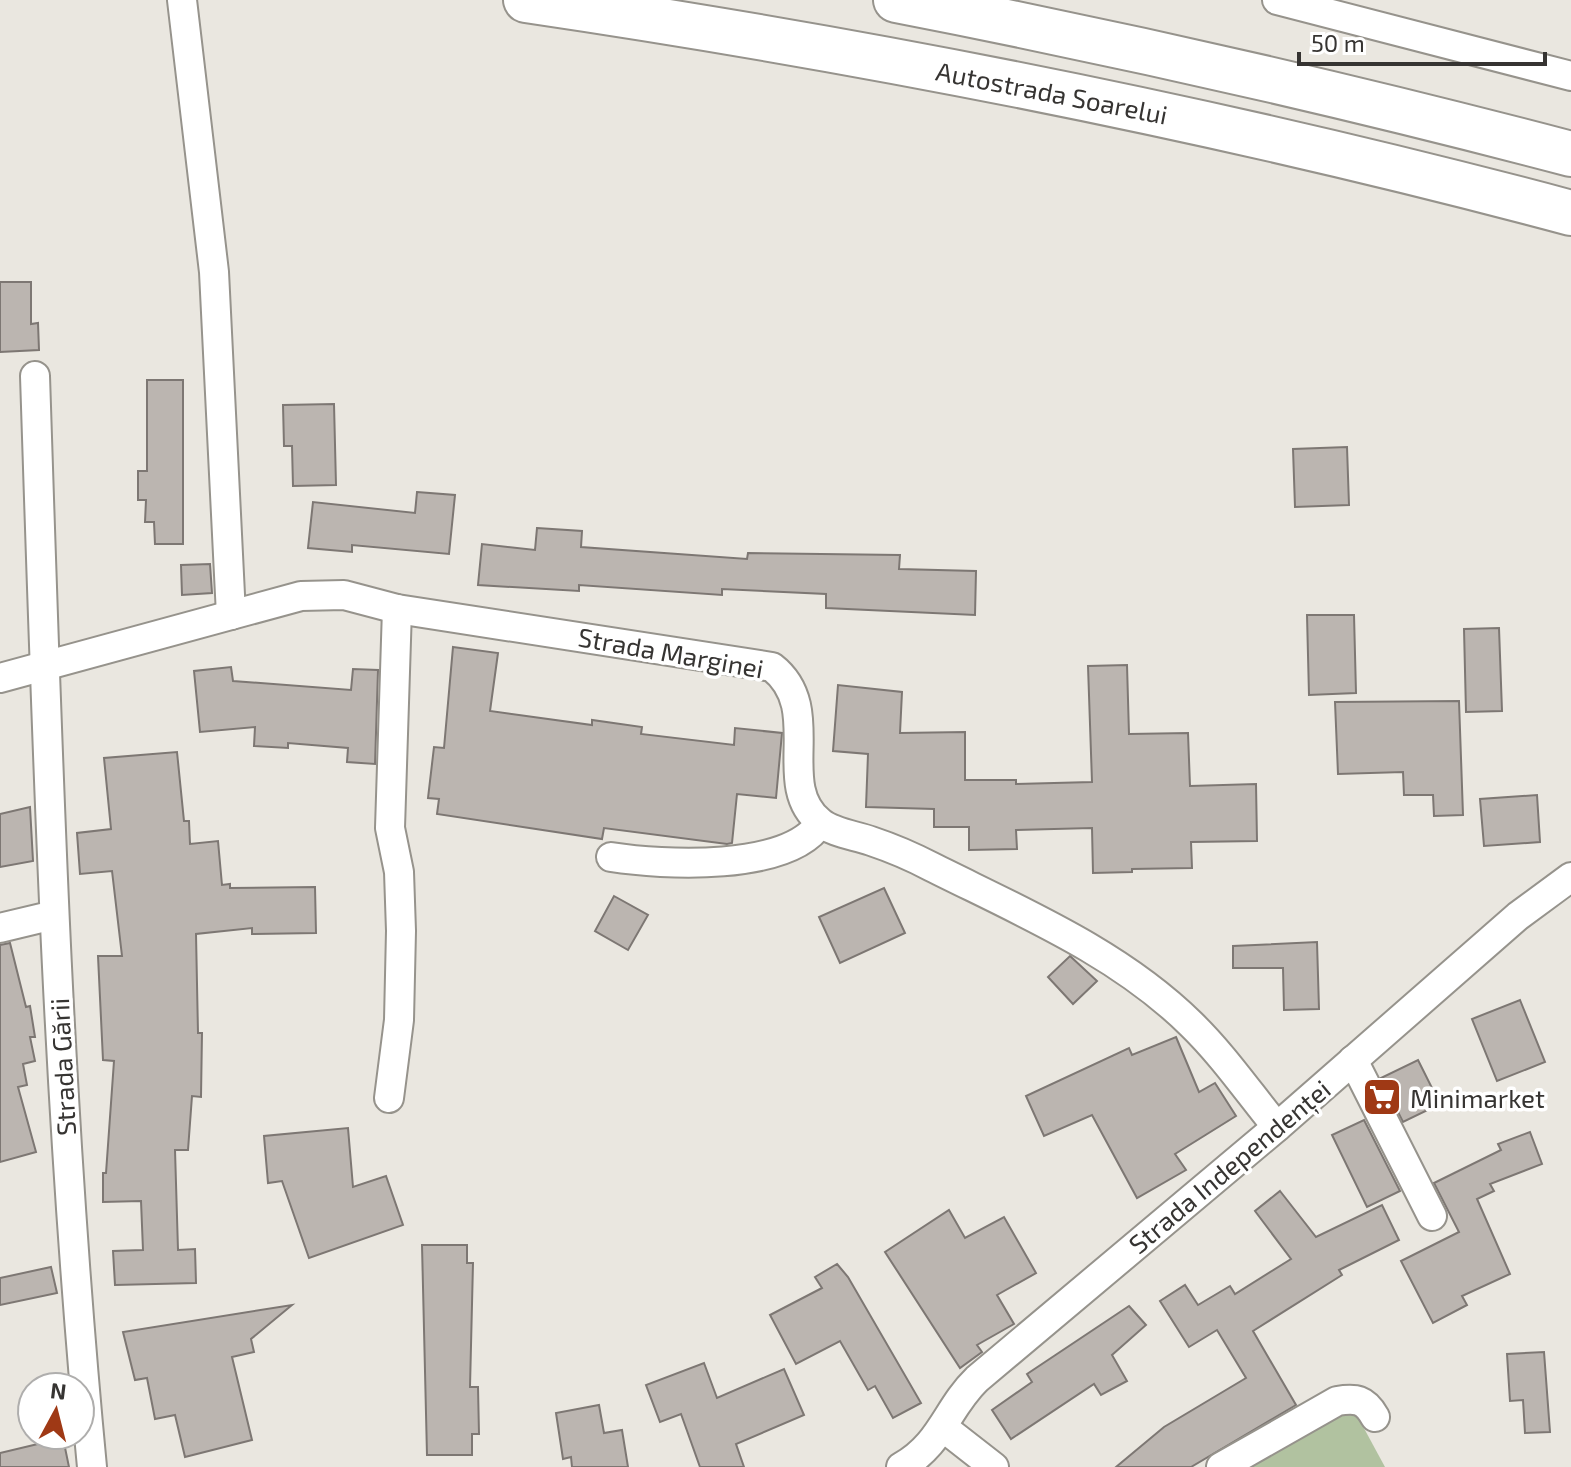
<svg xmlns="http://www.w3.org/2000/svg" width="1571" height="1467" font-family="'Exo 2',sans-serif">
	<rect width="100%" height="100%" fill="#eae7e0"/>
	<path fill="#b1c2a0" d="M1353 1408 1385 1467H1243Z"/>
	<g fill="#bbb5b0" stroke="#7d7773" stroke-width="2">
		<path d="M0 282H31V324L38 323 39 350 0 352Z"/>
		<path d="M147 380H183V544H155L154 522H145L146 500H138V471H147Z"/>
		<path d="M334 404 336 485 293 486 292 446H284L283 405Z"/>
		<path d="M1347 447 1349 505 1295 507 1293 449Z"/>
		<path d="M417 492 455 495 449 554 352 545V552L308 548 313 502 415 513Z"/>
		<path d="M537 528 582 531 581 547 747 559 748 553 900 555 899 569 976 571 975 615 826 608V594L722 589V595L579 585V591L478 585 482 544 535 550Z"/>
		<path d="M210 564 212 593 182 595 181 565Z"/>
		<path d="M1307 615H1354L1356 693 1309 695Z"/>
		<path d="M1499 628 1502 711 1466 712 1464 629Z"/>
		<path d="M453 647 498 653 490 711 592 725V720L642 727 641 734 734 745 735 728 782 733 776 798 737 794 732 843 727 844 604 828 602 839 437 814 439 799 428 798 434 747 444 748Z"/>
		<path d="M1127 665 1129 734 1188 733 1190 786 1256 784 1257 841 1191 842 1192 868 1132 869V872L1093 873 1092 828 1016 830 1017 849 969 850V827H934V809L866 807 868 754 833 751 838 685 902 692 900 733 965 732V780H1016V784L1092 782 1088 666Z"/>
		<path d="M231 667 233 681 351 690 353 669 378 670 375 764 347 762 348 748 288 743V748L254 746 255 727 200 732 194 671Z"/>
		<path d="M1459 701 1463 815 1434 816 1433 795H1404L1403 772 1338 774 1335 702Z"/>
		<path d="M177 752 184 821H189L190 844 218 841 222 885 230 884V888L315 887 316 933 252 934V928L196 934 198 1033H202L201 1097 192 1096 188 1150H175L178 1250 195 1249 196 1283 115 1285 113 1251 143 1250 141 1201 103 1202V1173H106L114 1061 103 1060 98 956H122L112 871 80 874 77 833 111 829 104 758Z"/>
		<path d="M1537 795 1540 842 1484 846 1480 799Z"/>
		<path d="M30 807 33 861 0 867V814Z"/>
		<path d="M884 888 905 933 840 963 819 917Z"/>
		<path d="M614 896 648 915 628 950 595 931Z"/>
		<path d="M1317 942 1319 1009 1284 1010 1283 968H1233V946Z"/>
		<path d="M10 943 26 1007 30 1006 35 1037H30L35 1061 23 1064 27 1085 18 1087 36 1152 0 1162V945Z"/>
		<path d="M1070 956 1097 981 1073 1004 1048 977Z"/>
		<path d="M1520 1000 1545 1062 1497 1081 1472 1019Z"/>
		<path d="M1176 1037 1199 1092 1215 1083 1236 1116 1175 1154 1186 1170 1137 1198 1092 1115 1044 1136 1026 1096 1129 1048 1132 1055Z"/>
		<path d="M1418 1060 1440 1104 1403 1122 1381 1078Z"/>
		<path d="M1364 1120 1400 1191 1367 1207 1332 1135Z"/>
		<path d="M348 1128 353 1187 386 1176 403 1225 309 1258 282 1181 268 1183 264 1136Z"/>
		<path d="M1530 1132 1542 1164 1490 1184 1494 1191 1477 1199 1510 1274 1462 1296 1467 1305 1433 1323 1401 1261 1459 1232 1434 1183 1501 1150 1498 1144Z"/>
		<path d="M1280 1191 1316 1237 1382 1205 1399 1240 1339 1270 1342 1275 1253 1331 1296 1405 1191 1467H1116L1164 1427 1246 1378 1217 1330 1189 1347 1160 1301 1185 1285 1198 1305 1230 1286 1235 1294 1291 1259 1255 1211Z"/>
		<path d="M949 1210 965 1238 1004 1217 1036 1273 997 1295 1014 1324 977 1345 982 1352 960 1368 885 1252Z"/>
		<path d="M422 1245H467V1263H473L470 1387H478L479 1434H472V1455H427Z"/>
		<path d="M837 1264 848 1277 921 1403 893 1418 875 1386 868 1390 840 1341 796 1364 770 1315 822 1288 815 1277Z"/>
		<path d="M51 1267 57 1293 0 1305V1278Z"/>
		<path d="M292 1305 251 1339 254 1352 232 1357 252 1440 185 1457 175 1415 155 1419 147 1378 135 1380 123 1332Z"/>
		<path d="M1129 1306 1146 1325 1112 1355 1127 1381 1101 1395 1094 1384 1011 1439 992 1410 1032 1382 1027 1374Z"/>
		<path d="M1544 1352 1550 1432 1525 1433 1523 1400 1510 1401 1507 1354Z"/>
		<path d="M704 1363 717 1398 784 1369 804 1415 736 1444 744 1467H700L681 1414 660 1422 646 1385Z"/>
		<path d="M599 1405 604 1433 622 1430 628 1467H572L571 1457 563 1459 556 1413Z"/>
		<path d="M63 1438 69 1467H0V1453Z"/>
	</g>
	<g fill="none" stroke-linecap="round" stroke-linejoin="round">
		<g stroke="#96938c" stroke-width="32">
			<g id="street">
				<path d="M182 0 214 272 231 615"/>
				<path d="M1277 0 1571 76"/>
				<path d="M35 376C47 740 57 1104 92 1467"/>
				<path d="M0 678 301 596 344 595 397 609 772 667C826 709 773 784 820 822 833 833 854 835 871 841 892 848 913 857 932 867 1022 912 1119 953 1191 1024 1223 1055 1249 1093 1277 1127"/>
				<path d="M611 857C662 865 789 872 820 823"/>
				<path d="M0 928 54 915"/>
				<path d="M1353 1060 1432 1216"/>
				<path d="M389 1098 399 1020 401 931 399 872 390 828 397 609"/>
				<path d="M944 1428 994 1467"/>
				<path d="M901 1467C942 1444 946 1409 977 1379L1277 1127 1518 916 1571 877"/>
				<path d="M1221 1467 1337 1401C1356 1398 1365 1399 1375 1417"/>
			</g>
		</g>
		<g stroke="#96938c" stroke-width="48">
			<g id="highway">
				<path d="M526 0C878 52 1227 121 1571 213"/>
				<path d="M896 0C1123 44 1347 95 1571 154"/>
			</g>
		</g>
		<use href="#street" stroke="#fff" stroke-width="28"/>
		<use href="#highway" stroke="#fff" stroke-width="44"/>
	</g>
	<defs>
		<g id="supermarket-square" transform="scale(2)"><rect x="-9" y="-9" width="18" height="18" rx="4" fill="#9f3915" stroke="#fff"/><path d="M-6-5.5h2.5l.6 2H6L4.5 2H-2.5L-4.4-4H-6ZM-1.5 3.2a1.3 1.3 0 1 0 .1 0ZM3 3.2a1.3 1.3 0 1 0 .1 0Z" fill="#fff"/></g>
	</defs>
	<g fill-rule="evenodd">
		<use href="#supermarket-square" x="1382" y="1097"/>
	</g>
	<g text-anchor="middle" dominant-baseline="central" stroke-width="7" stroke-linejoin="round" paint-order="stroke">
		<g font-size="26" fill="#363432" stroke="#fff">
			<text transform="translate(1052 92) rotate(11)">Autostrada Soarelui</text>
			<text transform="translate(671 652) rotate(10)">Strada Marginei</text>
			<text transform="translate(62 1067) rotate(-93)">Strada Gării</text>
			<text transform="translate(1229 1166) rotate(-40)">Strada Independenței</text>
		</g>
		<g font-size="26" fill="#363432" stroke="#fff" text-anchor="start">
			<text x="1410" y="1097">Minimarket</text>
		</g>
	</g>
	<g transform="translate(56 1411) rotate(7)"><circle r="38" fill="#ffffff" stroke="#afaead" stroke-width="2"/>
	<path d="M0-6L14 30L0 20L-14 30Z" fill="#9f3915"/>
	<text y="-12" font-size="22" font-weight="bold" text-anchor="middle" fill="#363432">N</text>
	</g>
	<path d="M1299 52v12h246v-12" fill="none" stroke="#363432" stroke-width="4"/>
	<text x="1311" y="52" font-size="24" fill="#363432" stroke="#ffffff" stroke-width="6" paint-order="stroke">50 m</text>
</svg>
